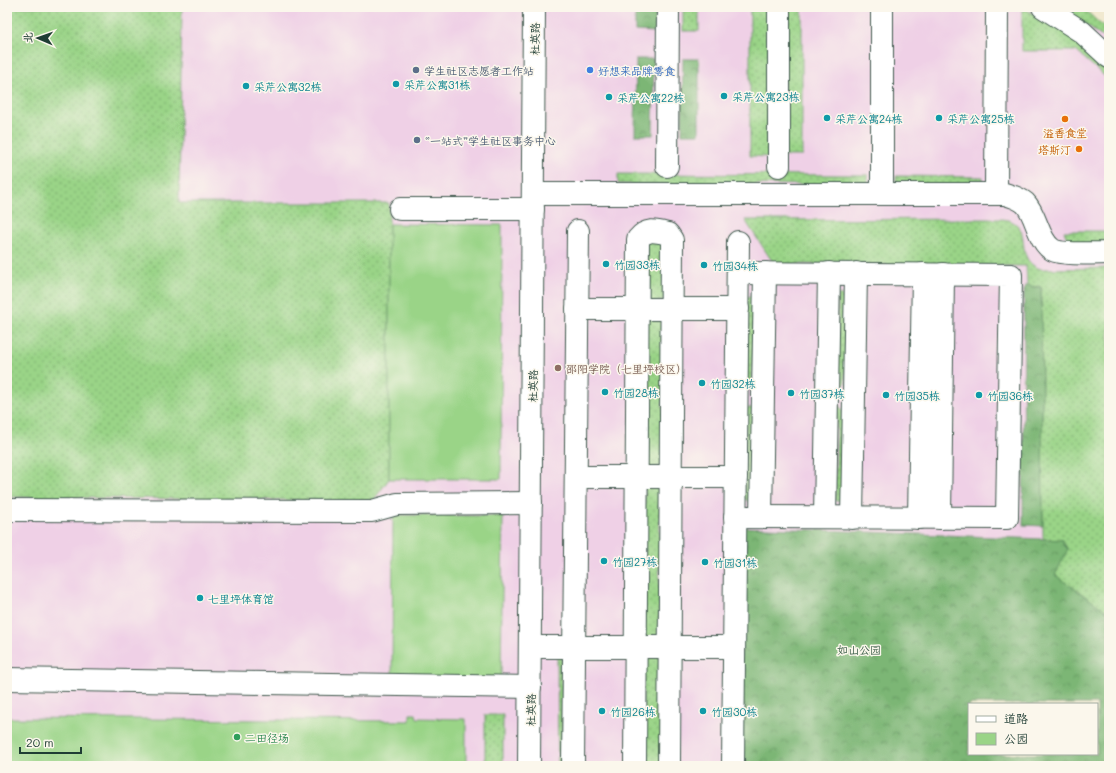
<svg xmlns="http://www.w3.org/2000/svg" width="1116" height="773" font-family="Mali,'LXGW WenKai TC',sans-serif">
	<defs>
		<pattern id="green-dots" width="8" height="8" patternUnits="userSpaceOnUse"><rect width="8" height="8" fill="#9ad487"/><path d="M2 2h.1M6 6h.1" fill="none" stroke="#7dad6f" stroke-width="1.8" stroke-linecap="round"/></pattern>
		<pattern id="forest-crowns" width="20" height="18" patternUnits="userSpaceOnUse"><rect width="20" height="18" fill="#7bb674"/><path d="M2 6a3 3 0 1 1 6 0M12 15a3 3 0 1 1 6 0" fill="none" stroke="#649560"/></pattern>
	</defs>
	<rect width="100%" height="100%" fill="#fbf7ec"/>
	<filter id="ink" filterUnits="userSpaceOnUse"><feTurbulence type="fractalNoise" baseFrequency=".025" numOctaves="2"/><feDisplacementMap in="SourceGraphic" scale="8" xChannelSelector="R" yChannelSelector="G"/><feConvolveMatrix kernelMatrix="1 2 1 2 8 2 1 2 1" color-interpolation-filters="sRGB"/></filter>
	<filter id="wash" filterUnits="userSpaceOnUse"><feTurbulence type="fractalNoise" baseFrequency=".012" numOctaves="4" result="noise"/><feDisplacementMap in="SourceGraphic" scale="16" xChannelSelector="R" yChannelSelector="G"/><feGaussianBlur stdDeviation="0.9" result="paint"/><feColorMatrix in="noise" values="0 0 0 0 0 0 0 0 0 0 0 0 0 0 0 0 0 1.4 0 .05"/><feComposite in="paint" operator="in"/></filter>
	<g filter="url(#wash)">
		<rect width="100%" height="100%" fill="#f1e9d0"/>
		<path fill="#efd0e6" fill-rule="evenodd" d="M7 7H1082L1109 32V766H7ZM969 704H1097V754H969Z"/>
		<g fill="url(#green-dots)" stroke="#5c885e">
			<path d="M7 7H182L179 203H389V479L373 501 7 497Z"/>
			<rect x="683" y="7" width="16" height="24"/>
			<path d="M750 7H769L768 157 750 156Z"/>
			<path d="M785 7H802V156H784Z"/>
			<path d="M1022 7 1074 37 1109 68V80L1076 51H1022Z"/>
			<path d="M1061 7H1082L1109 32V42Z"/>
			<path d="M618 174 868 175V185L618 184Z"/>
			<path d="M896 176 983 177 982 182 980 186 896 185Z"/>
			<path d="M994 219C1002 219 1010 219 1016 224 1030 234 1015 261 1041 269L1109 268V613L1055 575 1066 548 1063 540 1043 539 1041 287 1029 286 1027 284 1026 266 774 264 745 220Z"/>
			<path d="M1064 231H1109V244H1074C1068 241 1066 238 1064 231Z"/>
			<path d="M662 237 666 299 649 304 646 239Z"/>
			<path d="M754 295 752 389 745 387 747 297Z"/>
			<path d="M838 295H841L844 298 846 302 845 383 843 387 840 389H837Z"/>
			<path d="M661 314 664 466 648 468 645 316Z"/>
			<path d="M837 407H840L843 410 842 499 838 501H835Z"/>
			<path d="M749 408H753L751 502 744 499 746 409Z"/>
			<path d="M660 484 659 638 643 636 645 486Z"/>
			<path d="M562 651V766H558L557 653Z"/>
			<path d="M659 655 664 766H641L644 658Z"/>
			<path d="M485 715H503V766H466V763L485 762Z"/>
		</g>
		<g fill="url(#forest-crowns)" stroke="#4d7a54" fill-rule="evenodd">
			<path d="M635 7H656L655 32 635 31Z"/>
			<path d="M636 59H654L653 135H635Z"/>
			<path d="M683 59H699V134H682Z"/>
			<path d="M1027 284C1031 288 1036 287 1041 287L1043 526 1023 525 1024 290Z"/>
			<path d="M742 527 1043 539 1063 540 1064 545 1068 549 1055 575 1109 613V766H740ZM969 704H1097V754H969Z"/>
		</g>
		<g fill="#9ad487" stroke="#5c885e">
			<path d="M389 224 502 225 501 479H389Z"/>
			<path d="M398 515 503 516 501 680 392 679 393 518Z"/>
			<path d="M410 714H416L417 718 466 719V766H7V718L410 721Z"/>
		</g>
	</g>
	<g filter="url(#ink)">
		<g fill="none" stroke-linecap="round" stroke-linejoin="round">
			<g stroke="#3e574b" stroke-width="24">
				<g id="minor">
					<path d="M882 7V194"/>
					<path d="M1043 7 1082 32 1109 57"/>
					<path d="M667 166 668 7"/>
					<path d="M779 166V7"/>
					<path d="M533 194H1005C1012 196 1019 198 1025 203 1037 215 1038 242 1053 250 1062 255 1097 253 1109 253"/>
					<path d="M996 194 997 7"/>
					<path d="M400 209H533"/>
					<path d="M577 309H738"/>
					<path d="M576 477H736"/>
					<path d="M7 510 372 511 397 504 531 503"/>
					<path d="M735 517 1007 518 1011 275 738 273"/>
					<path d="M761 517 765 273"/>
					<path d="M825 517 829 273"/>
					<path d="M852 518 856 273"/>
					<path d="M919 518 923 274"/>
					<path d="M940 518 943 274"/>
					<path d="M530 647H734"/>
					<path d="M7 679 530 687"/>
					<path d="M529 766 534 7"/>
					<path d="M573 766 578 231"/>
					<path d="M635 766 638 239C647 228 656 231 668 234L672 240 669 766"/>
					<path d="M733 766 738 242"/>
				</g>
			</g>
			<use href="#minor" stroke="#fff" stroke-width="22"/>
		</g>
	</g>
	<g fill="#5c6f8a" stroke="#fbf7ec" stroke-width="1.5">
		<circle cx="416" cy="70" r="4"/>
		<circle cx="417" cy="140" r="4"/>
	</g>
	<circle fill="#3f7fe0" stroke="#fbf7ec" stroke-width="1.5" cx="590" cy="70" r="4"/>
	<g fill="#0f9aa8" stroke="#fbf7ec" stroke-width="1.5">
		<circle cx="396" cy="84" r="4"/>
		<circle cx="246" cy="86" r="4"/>
		<circle cx="724" cy="96" r="4"/>
		<circle cx="609" cy="97" r="4"/>
		<circle cx="827" cy="118" r="4"/>
		<circle cx="939" cy="118" r="4"/>
		<circle cx="606" cy="264" r="4"/>
		<circle cx="704" cy="265" r="4"/>
		<circle cx="702" cy="383" r="4"/>
		<circle cx="605" cy="392" r="4"/>
		<circle cx="791" cy="393" r="4"/>
		<circle cx="886" cy="395" r="4"/>
		<circle cx="979" cy="395" r="4"/>
		<circle cx="604" cy="561" r="4"/>
		<circle cx="705" cy="562" r="4"/>
		<circle cx="200" cy="598" r="4"/>
		<circle cx="602" cy="711" r="4"/>
		<circle cx="703" cy="711" r="4"/>
	</g>
	<g fill="#e8710a" stroke="#fbf7ec" stroke-width="1.5">
		<circle cx="1065" cy="119" r="4"/>
		<circle cx="1079" cy="149" r="4"/>
	</g>
	<circle fill="#8d6e63" stroke="#fbf7ec" stroke-width="1.5" cx="558" cy="368" r="4"/>
	<circle fill="#2e9e5b" stroke="#fbf7ec" stroke-width="1.5" cx="237" cy="737" r="4"/>
	<g text-anchor="middle" dominant-baseline="central" stroke-width="3" stroke-linejoin="round" paint-order="stroke">
		<g font-size="11" fill="#1f3d34" stroke="#fbf7ec">
			<text transform="translate(534 39) rotate(-90)">杜英路</text>
			<text transform="translate(532 386) rotate(-90)">杜英路</text>
			<text transform="translate(530 710) rotate(-90)">杜英路</text>
		</g>
		<g font-size="11" fill="#4e5e75" stroke="#fbf7ec" text-anchor="start">
			<text x="424" y="70">学生社区志愿者工作站</text>
			<text x="425" y="140">“一站式”学生社区事务中心</text>
		</g>
		<g font-size="11" fill="#366cbe" stroke="#fbf7ec" text-anchor="start">
			<text x="598" y="70">好想来品牌零食</text>
		</g>
		<g font-size="11" fill="#0d838f" stroke="#fbf7ec" text-anchor="start">
			<text x="404" y="84">采芹公寓31栋</text>
			<text x="254" y="86">采芹公寓32栋</text>
			<text x="732" y="96">采芹公寓23栋</text>
			<text x="617" y="97">采芹公寓22栋</text>
			<text x="835" y="118">采芹公寓24栋</text>
			<text x="947" y="118">采芹公寓25栋</text>
			<text x="614" y="264">竹园33栋</text>
			<text x="712" y="265">竹园34栋</text>
			<text x="710" y="383">竹园32栋</text>
			<text x="613" y="392">竹园28栋</text>
			<text x="799" y="393">竹园37栋</text>
			<text x="894" y="395">竹园35栋</text>
			<text x="987" y="395">竹园36栋</text>
			<text x="612" y="561">竹园27栋</text>
			<text x="713" y="562">竹园31栋</text>
			<text x="208" y="598">七里坪体育馆</text>
			<text x="610" y="711">竹园26栋</text>
			<text x="711" y="711">竹园30栋</text>
		</g>
		<g font-size="11" fill="#c56008" stroke="#fbf7ec">
			<text x="1065" y="132">溢香食堂</text>
			<text x="1071" y="149" text-anchor="end">塔斯汀</text>
		</g>
		<g font-size="11" fill="#785e54" stroke="#fbf7ec" text-anchor="start">
			<text x="566" y="368">邵阳学院（七里坪校区）</text>
		</g>
		<g font-size="11" fill="#385b45" stroke="#fbf7ec">
			<text x="859" y="649">如山公园</text>
		</g>
		<g font-size="11" fill="#27864d" stroke="#fbf7ec" text-anchor="start">
			<text x="245" y="737">二田径场</text>
		</g>
	</g>
	<rect width="1116" height="773" fill="none" stroke="#fbf7ec" stroke-width="24"/>
	<rect x="968" y="703" width="130" height="52" fill="#fbf7ec" stroke="#a3ada2"/>
	<rect x="976" y="716" width="20" height="6" fill="#ffffff" stroke="#a3ada2"/>
	<text x="1004" y="723" font-size="12" fill="#1f3d34">道路</text>
	<rect x="976" y="733" width="20" height="12" fill="#9ad487" stroke="#a3ada2"/>
	<text x="1004" y="743" font-size="12" fill="#1f3d34">公园</text>
	<g transform="translate(38 38) rotate(272)" stroke="#fbf7ec" stroke-width="3" paint-order="stroke">
	<path d="M0-3L7 15L0 10L-7 15Z" fill="#1f3d34"/>
	<text y="-6" font-size="11" font-weight="bold" text-anchor="middle" fill="#1f3d34">北</text>
	</g>
	<path d="M20 747v6h61v-6" fill="none" stroke="#1f3d34" stroke-width="2"/>
	<text x="26" y="747" font-size="12" fill="#1f3d34" stroke="#fbf7ec" stroke-width="3" paint-order="stroke">20 m</text>
</svg>
